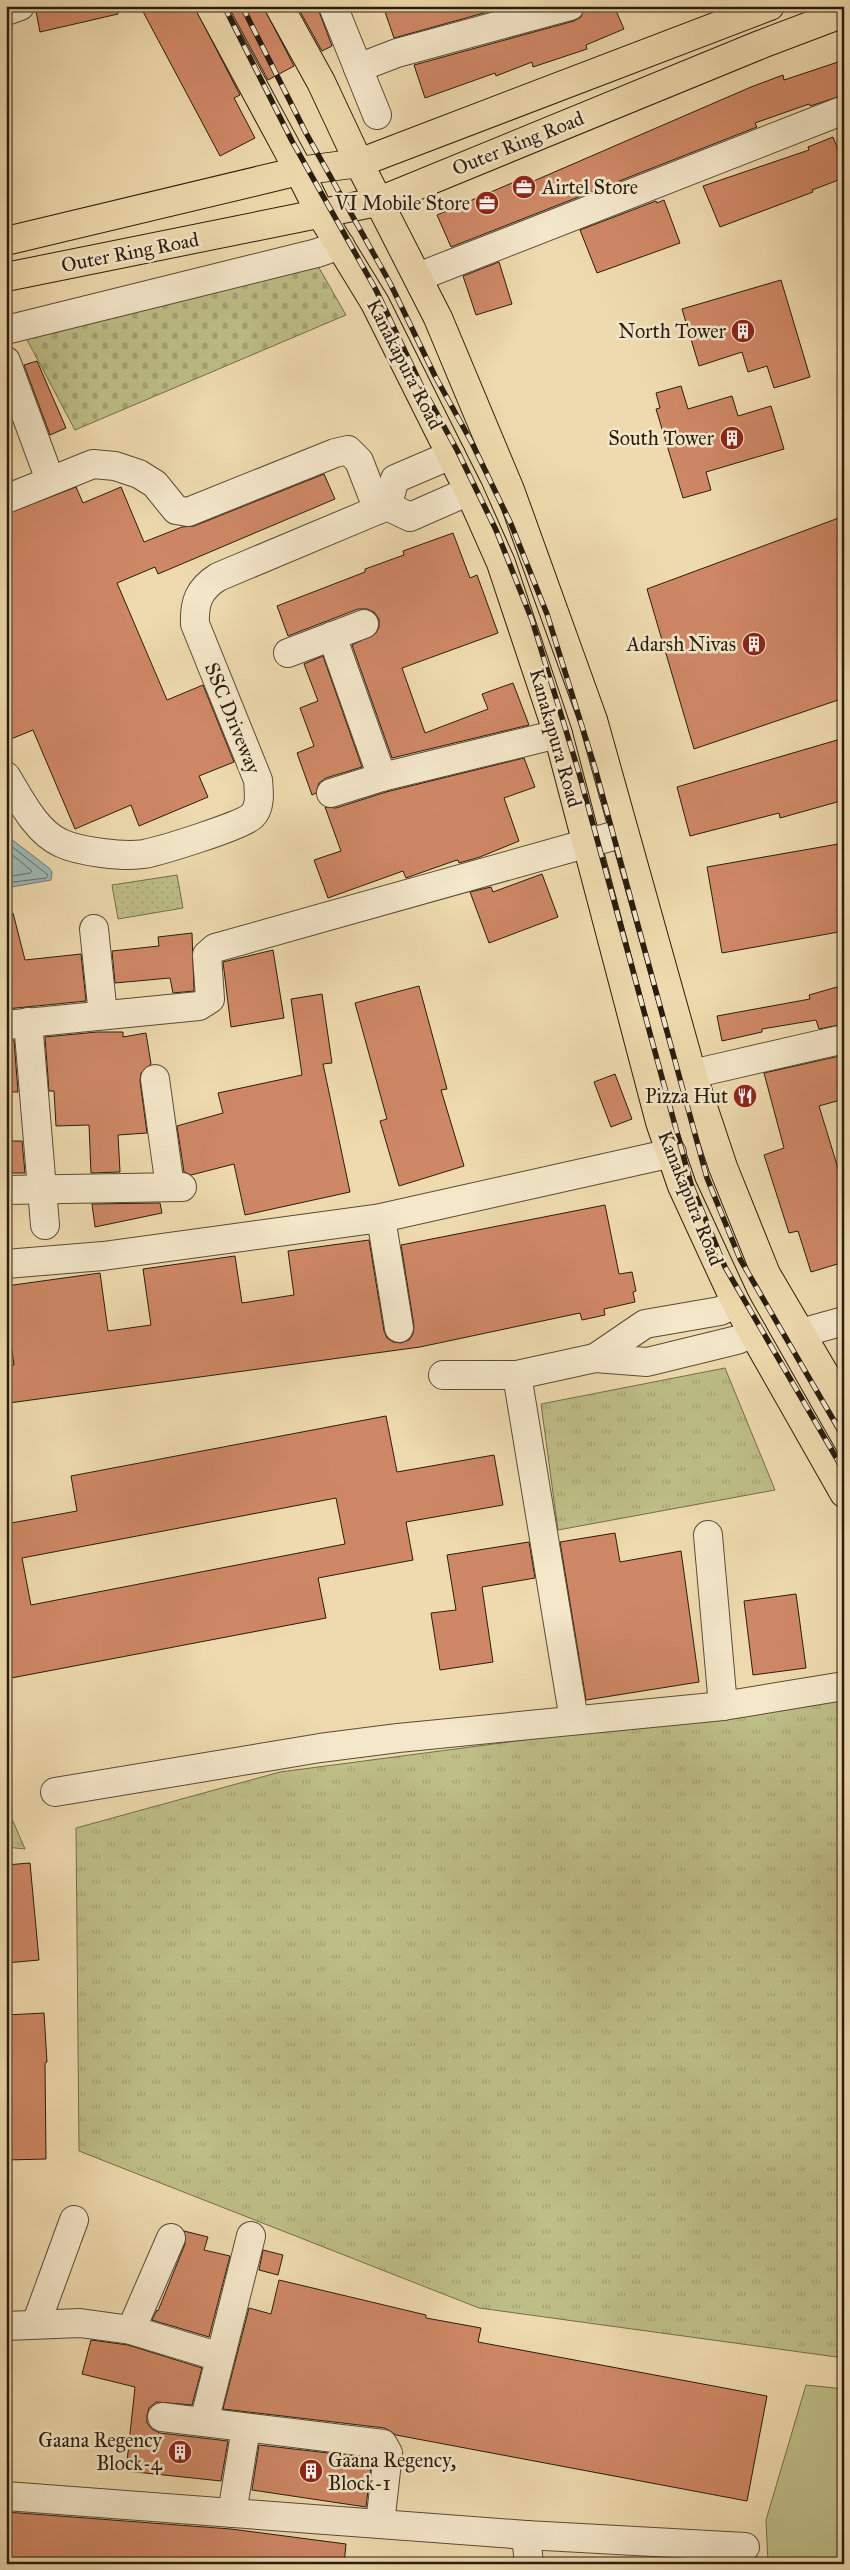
<svg xmlns="http://www.w3.org/2000/svg" width="850" height="2570" font-family="'IM FELL Great Primer',serif">
	<defs>
		<pattern id="grass-tufts" width="24" height="20" patternUnits="userSpaceOnUse" patternTransform="scale(1.25)"><rect width="24" height="20" fill="#bebe87"/><path d="M3 7l-1-3M5 7V3M7 7l1-3M15 17l-1-3M17 17v-4M19 17l1-3" fill="none" stroke="#a3a373"/></pattern>
		<pattern id="cemetery-stones" width="16" height="16" patternUnits="userSpaceOnUse" patternTransform="scale(1.25)"><rect width="16" height="16" fill="#bebe87"/><path d="M2 7V4a2 2 0 0 1 4 0v3zM10 15v-3a2 2 0 0 1 4 0v3z" fill="#a3a373"/></pattern>
		<pattern id="park-dots" width="8" height="8" patternUnits="userSpaceOnUse" patternTransform="scale(1.25)"><rect width="8" height="8" fill="#bebe87"/><path d="M2 2h.1M6 6h.1" fill="none" stroke="#a3a373" stroke-width="1.8" stroke-linecap="round"/></pattern>
	</defs>
	<rect width="100%" height="100%" fill="#eedaae"/>
	<filter id="stains"><feTurbulence type="fractalNoise" baseFrequency=".004" numOctaves="4"/><feColorMatrix values="0 0 0 0 .2 0 0 0 0 .09 0 0 0 0 .02 0 0 0 .5 -.17"/></filter>
	<radialGradient id="worn" r=".72"><stop offset=".6" stop-color="#630" stop-opacity="0"/><stop offset="1" stop-color="#630" stop-opacity=".3"/></radialGradient>
	<g fill="url(#grass-tufts)" stroke="#746e4a">
		<path d="M725 1368 775 1490 558 1530 541 1404Z"/>
		<path d="M844 1698V2358L479 2308 79 2151 76 1828 280 1772Z"/>
		<path d="M6 1805 25 1849 6 1847Z"/>
	</g>
	<path fill="url(#cemetery-stones)" stroke="#746e4a" d="M318 266 346 315 75 430 24 334Z"/>
	<path fill="url(#park-dots)" stroke="#746e4a" d="M177 875 183 908 118 919 112 885Z"/>
	<path fill="#bebe87" stroke="#746e4a" d="M806 2385 844 2389V2564H768L766 2520Z"/>
	<path fill="#9eb8b5" stroke="#6f7a72" d="M6 835 49 868 52 872 51 880 6 888Z"/>
	<g fill="none" stroke-linecap="round" stroke-linejoin="round">
		<g stroke="#646a62" stroke-width="1">
			<path d="M6 842 48 875 46 878 6 883"/>
			<path d="M6 850 32 871 30 873 6 877"/>
		</g>
	</g>
	<g fill="#cf8866" stroke="#291d0e" fill-rule="evenodd">
		<path d="M35 6H117L118 14 40 32Z"/>
		<path d="M140 6H194L240 95 234 98 255 138 220 156Z"/>
		<path d="M228 6H263L294 66 268 80Z"/>
		<path d="M297 6H317L332 46 322 51Z"/>
		<path d="M383 6H509L394 38Z"/>
		<path d="M585 6H614L624 29 586 45 587 49 533 67 532 62 496 76 495 73 425 98 414 65 574 21 581 17Z"/>
		<path d="M844 60V95L810 106 809 104 755 123 757 127 451 247 437 215 526 177 529 183 751 87 783 75 784 80Z"/>
		<path d="M833 137 844 165V178L812 190 813 192 720 227 703 186 809 150 808 147Z"/>
		<path d="M664 200 680 243 597 273 580 230 656 201 657 203Z"/>
		<path d="M499 262 512 304 476 315 463 276Z"/>
		<path d="M781 280 810 377 774 388 767 366 748 372 742 352 699 366 682 309Z"/>
		<path d="M37 361 66 428 50 435 24 365Z"/>
		<path d="M681 386 688 409 732 396 738 416 771 406 784 449 706 472 711 490 683 498 656 409 660 408 656 393Z"/>
		<path d="M324 474 335 499 158 574 155 567 117 583 167 700 203 685 234 762 199 776 208 797 139 826 131 805 75 829 33 730 6 741V514L76 487 83 503 121 487 144 542 182 527 194 526Z"/>
		<path d="M844 516V698L694 749 647 589Z"/>
		<path d="M453 533 470 578 477 575 498 633 402 668 425 733 488 709 482 694 513 683 529 725 392 758 352 645 376 633 379 627V619L374 612 367 609H358L288 636 277 606 365 572V569L404 555 403 551Z"/>
		<path d="M323 656 362 767 326 778 319 783 316 793 312 795 297 753 314 746 300 708 318 701 304 664Z"/>
		<path d="M844 738V800L780 818 779 813 690 836 677 787Z"/>
		<path d="M524 758 535 787 504 798 519 841 480 857 459 863 458 860 454 861 406 878 403 871 328 898 314 860 341 851 325 807 336 808 386 792Z"/>
		<path d="M844 843V931L722 953 707 867Z"/>
		<path d="M542 874 558 917 489 943 470 892 491 887 493 892Z"/>
		<path d="M6 913H13L25 960 81 954 86 1001 6 1009Z"/>
		<path d="M192 933 194 991 173 993 170 978 115 983 112 951 159 946 158 937Z"/>
		<path d="M273 950 284 1018 231 1027 223 962Z"/>
		<path d="M844 985V1024L819 1029 816 1020 762 1029V1032L722 1041 717 1016 810 999 809 995Z"/>
		<path d="M419 986 447 1089 441 1090 464 1166 399 1186 380 1121 387 1119 355 1003Z"/>
		<path d="M322 994 332 1063 323 1064 350 1192 245 1215 234 1164 191 1175 184 1172 177 1126 223 1113 218 1093 302 1075 291 999Z"/>
		<path d="M97 1032H123V1037L146 1033 151 1064 141 1073 140 1081 147 1133 118 1135 120 1172 91 1173 89 1125 56 1126 54 1091H49L45 1037Z"/>
		<path d="M6 1040H14L18 1092H6Z"/>
		<path d="M844 1055V1099L819 1106 844 1188V1262L811 1272 798 1231 789 1233 764 1155 784 1148 764 1073Z"/>
		<path d="M615 1074 632 1119 611 1127 594 1082Z"/>
		<path d="M6 1141H22L25 1173H6Z"/>
		<path d="M160 1203 162 1213 95 1227 92 1204Z"/>
		<path d="M605 1205 619 1274 632 1272 636 1291 633 1292 635 1302 604 1309 605 1315 582 1320 580 1313 420 1347 9 1403 6 1366 14 1365 6 1307V1286L100 1273 108 1331 151 1325 143 1269 235 1256 242 1303 294 1295 288 1251 369 1240 384 1331 387 1338 393 1342 401 1343 409 1340 413 1334 414 1326 401 1245Z"/>
		<path d="M386 1416 397 1472 494 1455 503 1505 406 1522 413 1560 318 1578 326 1618 6 1679V1524L77 1511 71 1476ZM336 1498 345 1544 31 1605 22 1558Z"/>
		<path d="M615 1533 620 1562 681 1551 699 1682 586 1700 560 1542Z"/>
		<path d="M529 1542 535 1578 482 1587 493 1662 440 1670 431 1613 456 1610 447 1555Z"/>
		<path d="M796 1594 806 1668 753 1675 744 1601Z"/>
		<path d="M30 1863 39 1960 6 1963V1865Z"/>
		<path d="M44 2013 47 2062 45 2063 46 2159 6 2160V2015Z"/>
		<path d="M184 2231 208 2237 204 2250 230 2256 209 2337 152 2320 157 2310 158 2311 185 2244Z"/>
		<path d="M263 2250 283 2255 278 2275 259 2270Z"/>
		<path d="M279 2280 426 2315V2318L481 2328 478 2342 767 2396 747 2501 396 2435 385 2428 223 2409 249 2308 271 2314Z"/>
		<path d="M91 2340 128 2345 202 2368 192 2405 156 2402 149 2408 147 2415V2423L152 2429 160 2433 228 2441 221 2481 126 2471 135 2387 82 2374Z"/>
		<path d="M259 2445 372 2458 366 2507 252 2490Z"/>
		<path d="M6 2512 231 2529 346 2544 344 2564H6Z"/>
	</g>
	<g fill="none" stroke-linecap="round" stroke-linejoin="round">
		<g stroke="#5a4c36" stroke-width="30">
			<g id="minor">
				<path d="M333 6 377 115"/>
				<path d="M6 11 20 6"/>
				<path d="M358 68 397 53 570 6"/>
				<path d="M418 277 844 110"/>
				<path d="M6 330 317 253 340 245"/>
				<path d="M6 361 50 480"/>
				<path d="M451 455 395 479 387 506 410 517 469 491"/>
				<path d="M6 499 93 464 115 466 139 474 155 484 176 510 188 512 335 453 348 450 359 461 378 510"/>
				<path d="M332 636 382 777"/>
				<path d="M288 653 364 624"/>
				<path d="M6 776C20 799 36 832 61 843 80 852 124 857 144 854 160 851 242 826 252 816 261 808 259 791 258 780L195 624C194 602 199 589 218 577L387 506"/>
				<path d="M331 793 382 777 558 734"/>
				<path d="M94 929 103 1015"/>
				<path d="M28 1022 45 1225"/>
				<path d="M6 1025 199 1006 210 999 207 955 215 948 624 833"/>
				<path d="M692 1074 844 1039"/>
				<path d="M155 1079 170 1187"/>
				<path d="M6 1190 182 1187"/>
				<path d="M381 1218 399 1328"/>
				<path d="M6 1264 103 1256 381 1218 672 1153"/>
				<path d="M736 1303 720 1311 645 1324 595 1358 647 1362 737 1340 753 1333"/>
				<path d="M801 1333 844 1321"/>
				<path d="M443 1375H517L595 1358"/>
				<path d="M517 1375 574 1720"/>
				<path d="M708 1535 723 1706"/>
				<path d="M55 1792 320 1748 398 1738 723 1706 844 1686"/>
				<path d="M36 2324 74 2220"/>
				<path d="M6 2326 80 2323 131 2330 220 2357"/>
				<path d="M131 2330 171 2238"/>
				<path d="M162 2417 383 2444 388 2453 380 2524"/>
				<path d="M204 2422 251 2236"/>
				<path d="M6 2496 526 2535 745 2547"/>
				<path d="M232 2513 246 2428"/>
				<path d="M526 2535 529 2564"/>
			</g>
		</g>
		<g stroke="#291d0e" stroke-width="30">
			<g id="major">
				<path d="M210 6 299 171"/>
				<path d="M279 6 321 82 359 163"/>
			</g>
		</g>
		<g stroke="#291d0e" stroke-width="30">
			<g id="highway">
				<path d="M359 163 438 318 510 490 593 720 692 1074 723 1167 766 1274 844 1407"/>
				<path d="M299 171 320 213 375 303 469 491 501 563 558 734 660 1122 682 1186 736 1303 844 1493"/>
				<path d="M6 241 299 171 359 163 770 6"/>
				<path d="M6 277 377 202 762 44 844 13"/>
			</g>
		</g>
		<use href="#minor" stroke="#f4e7ca" stroke-width="28"/>
		<use href="#major" stroke="#eedaae" stroke-width="28"/>
		<use href="#highway" stroke="#eedaae" stroke-width="28"/>
		<g stroke="#291d0e" stroke-width="5.5">
			<g id="rail">
				<path d="M224 6 292 141 376 290 420 383 457 450 496 530 532 620 579 773 691 1184 725 1267 844 1471"/>
				<path d="M242 6 306 133 390 283 435 376 472 443 511 524 547 614 595 768 707 1178 740 1259 844 1438"/>
			</g>
		</g>
		<use href="#rail" stroke="#f4e7ca" stroke-width="4" stroke-dasharray="11" stroke-linecap="butt"/>
	</g>
	<defs>
		<g id="office-disc" transform="scale(1.25)"><circle r="9.5" fill="#8f2418" stroke="#f4e7ca"/><path d="M-6-3h4V-5.5h4V-3h4V5H-6ZM-1-4.5V-3h2v-1.5ZM-6 0V1H6V0Z" fill="#fff"/></g>
		<g id="building-disc" transform="scale(1.25)"><circle r="9.5" fill="#8f2418" stroke="#f4e7ca"/><path d="M-4-6H4V6H1V3H-1V6H-4ZM-2.5-4.3h1.7v1.8h-1.7ZM.8-4.3h1.7v1.8H.8ZM-2.5-1h1.7V.8h-1.7ZM.8-1h1.7V.8H.8Z" fill="#fff"/></g>
		<g id="restaurant-disc" transform="scale(1.25)"><circle r="9.5" fill="#8f2418" stroke="#f4e7ca"/><path d="M-5-6h1v4h1v-4h1v4h1v-4h1v5L-1.5 .5V6h-2V.5L-5-1ZM5-6V6H3V1.5H1.5Q1.5-4 5-6Z" fill="#fff"/></g>
	</defs>
	<g fill-rule="evenodd">
		<use href="#office-disc" x="524" y="187"/>
		<use href="#office-disc" x="487" y="203"/>
		<use href="#building-disc" x="743" y="331"/>
		<use href="#building-disc" x="732" y="438"/>
		<use href="#building-disc" x="754" y="644"/>
		<use href="#restaurant-disc" x="745" y="1096"/>
		<use href="#building-disc" x="180" y="2452"/>
		<use href="#building-disc" x="311" y="2471"/>
	</g>
	<g text-anchor="middle" dominant-baseline="central" stroke-width="5" stroke-linejoin="round" paint-order="stroke">
		<g font-size="20" fill="#291d0e" stroke="#f4e7ca">
			<text transform="translate(518 143) rotate(-22)">Outer Ring Road</text>
			<text transform="translate(130 252) rotate(-11)">Outer Ring Road</text>
			<text transform="translate(405 364) rotate(63)">Kanakapura Road</text>
			<text transform="translate(233 718) rotate(68)">SSC Driveway</text>
			<text transform="translate(556 738) rotate(74)">Kanakapura Road</text>
			<text transform="translate(691 1198) rotate(68)">Kanakapura Road</text>
		</g>
		<g font-size="20" fill="#291d0e" stroke="#f4e7ca" text-anchor="end">
			<text x="542" y="187" text-anchor="start">Airtel Store</text>
			<text x="470" y="203">VI Mobile Store</text>
			<text x="726" y="331">North Tower</text>
			<text x="714" y="438">South Tower</text>
			<text x="736" y="644">Adarsh Nivas</text>
			<text x="728" y="1096">Pizza Hut</text>
			<text x="162" y="2440">Gaana Regency<tspan x="162" dy="23">Block-4</tspan></text>
			<text x="328" y="2460" text-anchor="start">Gaana Regency,<tspan x="328" dy="23">Block-1</tspan></text>
		</g>
	</g>
	<rect width="850" height="2570" fill="none" stroke="#eedaae" stroke-width="25"/>
	<rect x="8" y="8" width="835" height="2555" fill="none" stroke="#291d0e" stroke-width="2.5"/>
	<rect x="12" y="12" width="825" height="2545" fill="none" stroke="#291d0e"/>
	<rect width="100%" height="100%" filter="url(#stains)"/>
	<rect width="100%" height="100%" fill="url(#worn)"/>
</svg>
